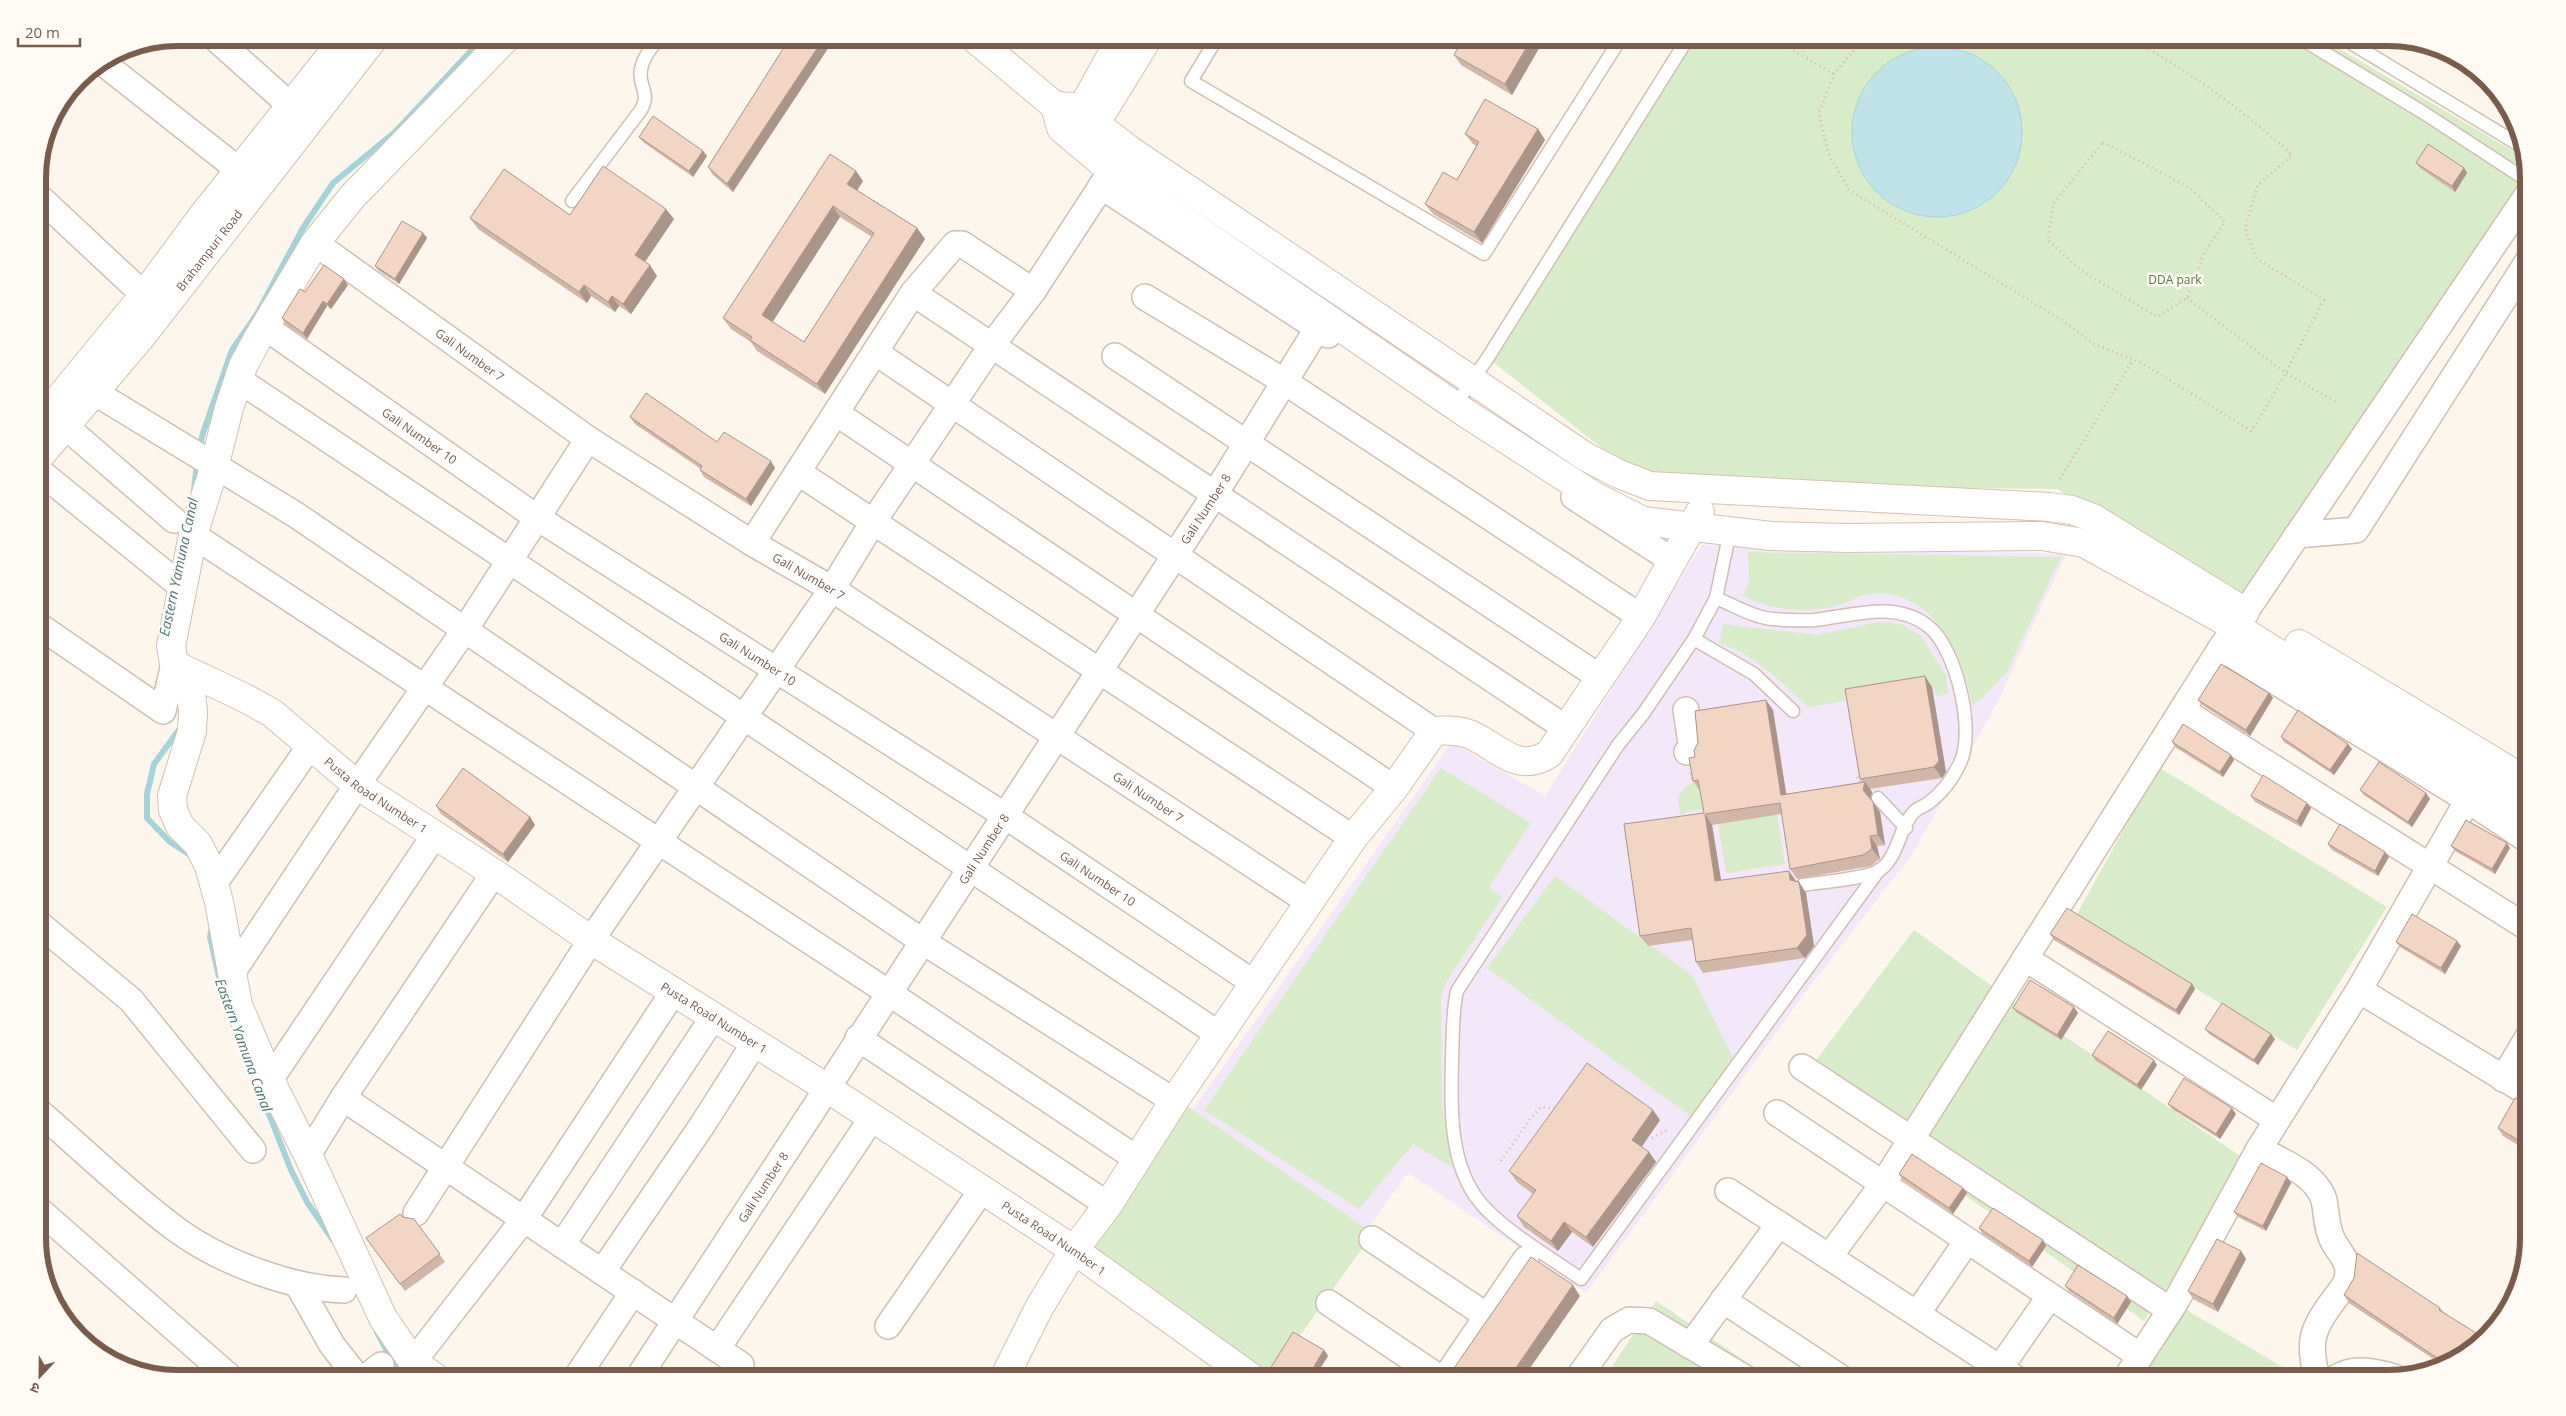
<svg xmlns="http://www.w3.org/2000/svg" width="2566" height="1416" font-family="'Open Sans','Noto Sans Devanagari',sans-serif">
	<rect width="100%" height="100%" fill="#fdf6ec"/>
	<path fill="#f3e8fa" d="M1702 545 2066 554 1995 707 1913 853 1808 989 1586 1293 1408 1173 1367 1229 1191 1112 1452 742 1545 796Z"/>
	<g fill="#d8ecc9">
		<path d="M1686 38H2321L2525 158 2528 176 2246 613 2057 489 1650 486 1493 362Z"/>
		<path d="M1748 552 2061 557 2007 672 1980 700 1972 705C1964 654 1932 588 1871 594 1861 594 1849 602 1839 605 1807 614 1772 611 1743 596L1749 583Z"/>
		<path d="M1878 622 1901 624 1920 635 1946 675 1948 694 1936 696 1933 686 1808 707C1785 686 1750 650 1719 644L1723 624 1817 635Z"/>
		<path d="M2158 767 2387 907 2297 1050 2076 916Z"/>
		<path d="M1441 768 1531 823 1489 887 1502 898 1447 981 1441 996 1442 1106 1453 1168 1413 1144 1359 1209 1204 1110Z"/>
		<path d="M1693 782H1697L1703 809 1680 814 1678 796 1684 788Z"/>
		<path d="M1776 808 1785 864 1726 873 1717 818Z"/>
		<path d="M1555 876 1692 975 1734 1060 1692 1117 1487 968Z"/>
		<path d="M1914 930 2003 994 2252 1164 2144 1321 1903 1152 1998 1000 1900 1128 1811 1067Z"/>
		<path d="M1177 1099 1373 1233 1270 1378H1252L1075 1246Z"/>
		<path d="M1656 1301 1770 1378H1604Z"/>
		<path d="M2175 1303 2301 1378H2134Z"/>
	</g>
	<circle fill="#bfe3e8" stroke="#a5d3da" cx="1937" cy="132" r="85"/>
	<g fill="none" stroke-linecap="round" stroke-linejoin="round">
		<g stroke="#a5d3da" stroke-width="6">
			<path d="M199 450 203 433 232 350 257 314 303 228 333 183 395 132 483 38"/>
			<path d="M194 490 197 463"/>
			<path d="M181 727 154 764 147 794V818L170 842 192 856"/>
			<path d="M212 926 210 937 222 990"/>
			<path d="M256 1081 291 1170 307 1202 333 1240"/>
			<path d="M377 1332 388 1353 409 1378"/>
		</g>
		<g stroke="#d1beb0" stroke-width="15">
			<g id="lane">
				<path d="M1217 38 1191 81 1484 254 1621 38"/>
				<path d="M2300 38 2424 113 2528 181"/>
				<path d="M2343 38 2521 146"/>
				<path d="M572 201 641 110C648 97 644 93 641 80 638 63 650 48 660 38"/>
				<path d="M1455 405 1487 359 1688 38"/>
				<path d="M1730 531 1716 598 1694 639 1643 714 1618 745 1457 991C1452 1013 1453 1037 1452 1059 1451 1110 1448 1173 1488 1211 1513 1236 1551 1258 1581 1279L1879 870"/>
				<path d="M1716 598C1733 605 1755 618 1773 619 1786 620 1801 621 1814 620 1852 616 1895 600 1928 626 1956 647 1976 731 1960 763 1953 778 1941 794 1927 804 1924 806 1918 808 1914 812 1899 827 1899 856 1880 870 1867 879 1821 882 1803 885"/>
				<path d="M1694 639 1754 674 1793 711"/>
				<path d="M1878 798 1906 828"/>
			</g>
		</g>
		<g stroke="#d1beb0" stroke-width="28">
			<g id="street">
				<path d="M215 38 291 106"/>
				<path d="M103 63 240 171"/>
				<path d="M1101 186 1328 335"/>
				<path d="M38 196 144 295"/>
				<path id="s1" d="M315 243 588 439 752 543 832 589 1309 902"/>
				<path d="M913 293 1567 729"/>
				<path d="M1145 297 1285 382 1641 617"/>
				<path id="s2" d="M265 327 536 517 1004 815 1254 983"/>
				<path d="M875 352 1434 731"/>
				<path d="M1115 356 1601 678"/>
				<path d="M79 379 94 392 296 515 922 941 1174 1101"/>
				<path d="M239 380 1220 1035"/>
				<path d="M836 413 1394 788"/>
				<path d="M65 426 174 520"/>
				<path d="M38 470 182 587"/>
				<path d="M799 473 1353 838"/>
				<path d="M1574 497 1673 561"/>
				<path d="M193 535 889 993 1137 1159"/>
				<path d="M2297 535 2356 530 2528 261"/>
				<path d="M752 543 913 293 955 244H962L1033 291 1110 173"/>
				<path d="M38 625 163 711 174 664"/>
				<path d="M1686 710 1692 750 1687 752"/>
				<path d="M2182 710 2528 928"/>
				<path d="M2468 800 2528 840"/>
				<path d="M214 884 310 746"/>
				<path d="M38 923 131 1000 253 1150"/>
				<path d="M2025 958 2277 1120"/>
				<path d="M232 973 357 785 466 628 588 439"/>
				<path d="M2359 990 2528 1093"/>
				<path d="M858 1038 1108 1205"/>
				<path d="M1802 1067 2170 1310"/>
				<path d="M2503 1079 2528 1037"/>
				<path d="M270 1080 434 836"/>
				<path d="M343 1098 741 1365"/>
				<path d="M38 1111C84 1150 128 1194 177 1230 221 1262 290 1288 344 1290"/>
				<path d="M1777 1113 2140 1356"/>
				<path d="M2259 1149C2281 1161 2316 1174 2324 1200 2327 1214 2326 1228 2333 1241 2340 1254 2353 1265 2346 1282 2343 1289 2337 1295 2333 1301 2311 1330 2308 1343 2317 1378"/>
				<path d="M308 1155 343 1098 494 873"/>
				<path d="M1728 1191 2015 1378"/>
				<path d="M38 1209 231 1378"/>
				<path d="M416 1213 591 940 832 589 873 522 992 345 1033 291"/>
				<path d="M1372 1239 1487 1316"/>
				<path d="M562 1245 714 1016"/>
				<path d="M1829 1257 1883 1184 2221 648 2528 194"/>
				<path d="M602 1272 703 1124 755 1042"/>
				<path d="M298 1285 332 1345 358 1378"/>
				<path d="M1723 1300 1841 1378"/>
				<path d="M1329 1303 1440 1378"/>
				<path d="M1917 1314 1967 1241"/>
				<path d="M888 1326 981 1191"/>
				<path d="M1690 1346 1779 1224"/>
				<path d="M717 1349 872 1118"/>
				<path d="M413 1362 524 1219 674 991"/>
				<path d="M2000 1368 2050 1296"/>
				<path d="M365 1378 381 1365"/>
				<path d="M576 1378 633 1292"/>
				<path id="s3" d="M638 1378 1215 494 1325 316"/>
				<path d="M1445 1378 1526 1259"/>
				<path d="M1578 1378 1612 1330 1629 1320 1649 1321 1745 1378"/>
				<path d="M2126 1378 2175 1303 2259 1149 2359 990 2468 800 2221 648"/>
				<path d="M2336 1378C2354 1366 2375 1372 2394 1377"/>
			</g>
		</g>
		<g stroke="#d6c0b0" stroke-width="30">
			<g id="secondary">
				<path d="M974 38 1055 106 1061 128 1112 171 1467 414 1594 496 1643 521 1771 536 1848 538 2042 536 2084 543 2236 627 2528 809"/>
				<path d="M1055 106 1074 107 1131 151 1586 457 1619 474 1650 486 2049 507 2072 510 2093 518 2245 612"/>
				<path d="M1071 128 1121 38"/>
				<path d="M1086 139 1148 38"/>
				<path d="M38 424 144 295 204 214 345 38"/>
				<path id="s4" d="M38 458 141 337 374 38"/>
				<path d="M2299 644 2528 782"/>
				<path id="s5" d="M175 665 245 698 272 713 357 785 494 873 591 940 827 1088 1074 1250 1252 1378"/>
				<path d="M436 1378 413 1362 383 1318 308 1155 270 1080 238 1005 219 902 209 866 198 844 180 826 173 810 172 796 192 731 193 712 190 684 174 664 171 646 193 535 212 475 229 408 243 366 257 340 315 243 352 197 506 38"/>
				<path d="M1004 1378 1039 1308 1074 1250 1108 1205 1174 1101 1353 838 1394 788 1434 731C1447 730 1457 730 1469 734 1497 745 1516 775 1549 754L1641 617 1700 512"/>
			</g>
		</g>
		<g stroke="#d9b8a5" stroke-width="3" stroke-dasharray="1 4" stroke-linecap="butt">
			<path d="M1772 38 1834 74"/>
			<path d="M1869 38 1860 43 1834 74 1819 113 1828 153 1849 190 2063 321 2094 344 2142 363 2251 431C2279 389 2300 344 2324 300L2257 259 2245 229 2258 185 2292 155C2243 110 2187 70 2129 38"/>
			<path d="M2103 142 2190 188 2225 222 2204 253 2187 298 2157 317 2082 271 2048 240 2053 204Z"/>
			<path d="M2187 298 2284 372 2336 402"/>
			<path d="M2060 479 2133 360"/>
			<path d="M1691 773 1693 782"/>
			<path d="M1857 777 1862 785"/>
			<path d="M1652 1138 1669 1129"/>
			<path d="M1501 1161 1530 1119 1541 1107 1557 1109"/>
		</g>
		<use href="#lane" stroke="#fff" stroke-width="12"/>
		<use href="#street" stroke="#fff" stroke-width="25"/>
		<use href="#secondary" stroke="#fff" stroke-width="28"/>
	</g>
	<g fill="#d1b7a8" fill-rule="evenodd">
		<path d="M790 38 733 192 713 175 708 167Z"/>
		<path d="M1442 38H1545L1512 95 1461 65 1454 55 1458 47Z"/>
		<path d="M1538 129 1545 140 1482 243 1433 214 1425 204 1457 180 1476 146 1473 144 1465 134Z"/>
		<path d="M639 137 703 151 707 156 693 177 643 142Z"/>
		<path d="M830 154 863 181 857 190 917 228 925 239 825 394 757 351 751 342 731 329 723 318ZM840 217 872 237 804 342 772 322Z"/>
		<path d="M2416 163 2464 168 2467 173 2455 192 2420 168Z"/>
		<path d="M570 215 674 219 645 262 657 276 631 314 619 306 615 312 591 296 587 303 478 229 470 218Z"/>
		<path d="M423 233 427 238 399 284 379 271 375 266Z"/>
		<path d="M348 285 331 309 327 306 307 339 285 324 282 318 305 292Z"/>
		<path d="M630 417 717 442 775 468 751 506 704 477 700 470 701 469 635 424Z"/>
		<path d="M1932 687 1946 772 1942 778 1870 789 1872 792 1871 799 1880 812 1885 845 1877 846 1880 859 1871 866 1797 879 1790 869 1782 814 1712 825 1721 880 1796 882H1799L1806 893 1814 946 1805 958 1703 973 1696 962 1692 940 1648 946 1640 936 1704 813 1700 791 1693 781 1695 757 1773 710 1786 794 1862 782 1860 779Z"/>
		<path d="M2269 693 2273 698 2250 736 2202 705 2198 700Z"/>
		<path d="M2281 737 2348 744 2352 749 2334 775 2284 742Z"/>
		<path d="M2172 742 2231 755 2234 760 2223 777 2175 747Z"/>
		<path d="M2360 790 2426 793 2430 799 2412 827 2364 795Z"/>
		<path d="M2251 796 2307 803 2311 808 2301 827 2255 802Z"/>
		<path d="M436 806 530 817 535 825 508 862 441 814Z"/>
		<path d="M2328 844 2389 857 2378 876 2332 850Z"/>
		<path d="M2451 846 2510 848 2495 874 2455 851Z"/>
		<path d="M2528 877V899L2524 896 2520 890Z"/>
		<path d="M2050 934 2192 984 2195 989 2179 1015 2054 940Z"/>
		<path d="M2396 942 2461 946 2445 974 2400 947Z"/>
		<path d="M2013 1008 2078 1013 2061 1040 2017 1013Z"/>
		<path d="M2205 1029 2271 1034 2275 1039 2258 1065 2209 1034Z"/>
		<path d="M2092 1055 2157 1065 2141 1090 2096 1061Z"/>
		<path d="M2528 1100V1151L2503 1136 2498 1128Z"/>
		<path d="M2168 1104 2236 1114 2220 1139 2172 1109Z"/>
		<path d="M1660 1120 1642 1147 1649 1152 1656 1162 1593 1247 1572 1232 1558 1251 1524 1227 1517 1216 1533 1194 1517 1182 1509 1171Z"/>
		<path d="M1899 1174 1967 1193 1953 1214 1903 1180Z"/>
		<path d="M2287 1177 2291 1183 2266 1231 2238 1217 2234 1212Z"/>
		<path d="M403 1217 414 1219 445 1262 405 1291 366 1238Z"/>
		<path d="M1979 1228 2043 1240 2046 1246 2032 1267 1983 1234Z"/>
		<path d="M2241 1251 2246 1259 2218 1312 2193 1299 2188 1291Z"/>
		<path d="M2065 1286 2131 1302 2117 1324 2069 1291Z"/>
		<path d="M2344 1295 2440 1308 2445 1314 2458 1359 2441 1364 2349 1303Z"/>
		<path d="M1580 1296 1523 1378H1457L1452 1371Z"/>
		<path d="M1324 1350 1328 1356 1314 1378H1281L1274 1375 1270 1369Z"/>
	</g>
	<g fill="#aa9588">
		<path d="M824 38H835L733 192 727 184Z"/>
		<path d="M1532 38H1545L1512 95 1505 84Z"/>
		<path d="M1538 129 1545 140 1482 243 1474 232Z"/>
		<path d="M703 151 707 156 693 177 689 171Z"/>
		<path d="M2464 168 2467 173 2455 192 2452 186Z"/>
		<path d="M856 171 863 181 855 194 847 184Z"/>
		<path d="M833 206 840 217 770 326 762 315Z"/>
		<path d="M666 209 674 219 642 266 635 255Z"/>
		<path d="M917 228 925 239 825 394 817 384Z"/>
		<path d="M423 233 427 238 399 284 395 279Z"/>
		<path d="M650 265 657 276 631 314 623 304Z"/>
		<path d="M344 279 348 285 331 309 327 304Z"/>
		<path d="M584 285 591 296 587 303 579 292Z"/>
		<path d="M612 296 619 306 615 312 608 302Z"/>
		<path d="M323 301 327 306 307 339 303 333Z"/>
		<path d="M771 461 775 468 751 506 746 499Z"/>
		<path d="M1925 676 1932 687 1946 772 1942 778 1934 767Z"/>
		<path d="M2269 693 2273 698 2250 736 2246 730Z"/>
		<path d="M1766 700 1773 710 1788 805 1781 795Z"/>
		<path d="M2348 744 2352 749 2334 775 2330 770Z"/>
		<path d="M2231 755 2234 760 2223 777 2220 772Z"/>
		<path d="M1865 782 1872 792 1870 800 1863 790Z"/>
		<path d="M2426 793 2430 799 2412 827 2408 822Z"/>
		<path d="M1873 802 1880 812 1885 845 1878 835Z"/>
		<path d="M2307 803 2311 808 2301 827 2297 821Z"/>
		<path d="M1705 814 1712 825 1723 892 1715 881Z"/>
		<path d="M530 817 535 825 508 862 503 854Z"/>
		<path d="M1870 836 1877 846 1880 859 1872 849Z"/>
		<path d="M2507 843 2510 848 2495 874 2492 869Z"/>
		<path d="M2385 852 2389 857 2378 876 2375 871Z"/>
		<path d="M1789 871 1796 881 1797 890 1790 880Z"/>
		<path d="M1799 882 1806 893 1814 946 1805 958 1797 948Z"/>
		<path d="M2457 941 2461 946 2445 974 2441 968Z"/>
		<path d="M2192 984 2195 989 2179 1015 2176 1010Z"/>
		<path d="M2074 1007 2078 1013 2061 1040 2057 1035Z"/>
		<path d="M2271 1034 2275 1039 2258 1065 2254 1060Z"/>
		<path d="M2154 1060 2157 1065 2141 1090 2137 1085Z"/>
		<path d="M2232 1108 2236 1114 2220 1139 2216 1134Z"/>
		<path d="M1653 1110 1660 1120 1639 1150 1632 1140Z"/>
		<path d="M1649 1152 1656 1162 1593 1247 1586 1237Z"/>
		<path d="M2287 1177 2291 1183 2266 1231 2263 1226Z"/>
		<path d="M1963 1188 1967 1193 1953 1214 1949 1208Z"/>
		<path d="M1564 1222 1572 1232 1558 1251 1551 1241Z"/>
		<path d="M2043 1240 2046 1246 2032 1267 2029 1261Z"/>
		<path d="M2241 1251 2246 1259 2218 1312 2213 1304Z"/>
		<path d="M1573 1285 1580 1296 1523 1378H1514L1511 1375Z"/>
		<path d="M2127 1296 2131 1302 2117 1324 2114 1318Z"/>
		<path d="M1324 1350 1328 1356 1314 1378H1307Z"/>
	</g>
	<g fill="#f3d5c3" stroke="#aa9588" fill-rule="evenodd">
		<path d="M790 38H824L727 184 708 167Z"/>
		<path d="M1453 38H1532L1505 84 1454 55 1461 42Z"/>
		<path d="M1485 99 1538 129 1474 232 1425 204 1443 172 1457 180 1479 142 1465 134Z"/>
		<path d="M653 116 703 151 689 171 639 137Z"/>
		<path d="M2428 144 2464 168 2452 186 2416 163Z"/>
		<path d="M830 154 856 171 847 184 917 228 817 384 750 340 752 337 723 318ZM833 206 874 233 804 342 762 315Z"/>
		<path d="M603 166 666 209 635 255 650 265 623 304 612 296 608 302 584 285 579 292 470 218 504 169 570 215Z"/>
		<path d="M402 221 423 233 395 279 375 266Z"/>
		<path d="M324 265 344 279 327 304 323 301 303 333 282 318 300 289 305 292Z"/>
		<path d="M646 393 717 442 724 432 771 461 746 499 700 470 702 466 630 417Z"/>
		<path d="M2221 664 2269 693 2246 730 2198 700Z"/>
		<path d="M1925 676 1939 761 1934 767 1860 779 1845 689Z"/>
		<path d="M1766 700 1781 795 1865 782 1863 790 1873 802 1878 835 1870 836 1872 849 1863 855 1790 869 1780 803 1705 814 1715 881 1789 871 1790 880 1799 882 1807 935 1797 948 1696 962 1691 928 1640 936 1624 824 1704 813 1698 780 1693 781 1689 758 1695 757 1694 750 1698 743 1695 711Z"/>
		<path d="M2298 710 2348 744 2330 770 2281 737Z"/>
		<path d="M2183 724 2231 755 2220 772 2172 742Z"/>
		<path d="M2379 762 2426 793 2408 822 2360 790Z"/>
		<path d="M463 768 530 817 503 854 436 806Z"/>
		<path d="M2263 775 2307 803 2297 821 2251 796Z"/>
		<path d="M2466 820 2507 843 2492 869 2451 846Z"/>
		<path d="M2340 824 2385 852 2375 871 2328 844Z"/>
		<path d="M2528 877V896L2520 890Z"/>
		<path d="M2067 908 2192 984 2176 1010 2050 934Z"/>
		<path d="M2412 914 2457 941 2441 968 2396 942Z"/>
		<path d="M2030 980 2074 1007 2057 1035 2013 1008Z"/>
		<path d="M2222 1003 2271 1034 2254 1060 2205 1029Z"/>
		<path d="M2108 1031 2154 1060 2137 1085 2092 1055Z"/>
		<path d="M1587 1063 1653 1110 1632 1140 1649 1152 1586 1237 1564 1222 1551 1241 1517 1216 1536 1190 1509 1171Z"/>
		<path d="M2184 1078 2232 1108 2216 1134 2168 1104Z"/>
		<path d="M2515 1098H2526L2528 1100V1146L2498 1128Z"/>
		<path d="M1912 1154 1963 1188 1949 1208 1899 1174Z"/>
		<path d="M2261 1163 2287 1177 2263 1226 2234 1212Z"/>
		<path d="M1993 1208 2043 1240 2029 1261 1979 1228Z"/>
		<path d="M400 1214 403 1217 414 1219 440 1254 400 1284 366 1238Z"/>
		<path d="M2217 1239 2241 1251 2213 1304 2188 1291Z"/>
		<path d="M2357 1253 2440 1308 2439 1310 2481 1336 2458 1359 2446 1363 2431 1354 2344 1295 2354 1278Z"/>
		<path d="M1531 1257 1573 1285 1511 1375 1517 1378H1463L1452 1371Z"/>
		<path d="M2078 1265 2127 1296 2114 1318 2065 1286Z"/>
		<path d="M1293 1332 1324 1350 1307 1378H1286L1270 1369Z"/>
	</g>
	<g text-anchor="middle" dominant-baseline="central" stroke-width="5" stroke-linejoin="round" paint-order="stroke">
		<g font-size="12" fill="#7a5c4d" stroke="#fffaf3">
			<text stroke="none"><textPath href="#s4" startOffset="269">Brahampuri Road</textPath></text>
			<text stroke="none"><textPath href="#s1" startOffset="191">Gali Number 7</textPath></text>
			<text stroke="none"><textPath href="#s2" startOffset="189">Gali Number 10</textPath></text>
			<text stroke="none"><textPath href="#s3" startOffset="1038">Gali Number 8</textPath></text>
			<text stroke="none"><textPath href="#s1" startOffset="596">Gali Number 7</textPath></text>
			<text stroke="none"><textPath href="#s2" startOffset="594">Gali Number 10</textPath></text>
			<text stroke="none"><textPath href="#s5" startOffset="241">Pusta Road Number 1</textPath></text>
			<text stroke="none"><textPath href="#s1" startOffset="1001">Gali Number 7</textPath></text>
			<text stroke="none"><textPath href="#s3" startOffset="632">Gali Number 8</textPath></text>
			<text stroke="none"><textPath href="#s2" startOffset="999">Gali Number 10</textPath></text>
			<text stroke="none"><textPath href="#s5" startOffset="646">Pusta Road Number 1</textPath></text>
			<text stroke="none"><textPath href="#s3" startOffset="228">Gali Number 8</textPath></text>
			<text stroke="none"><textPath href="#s5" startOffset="1051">Pusta Road Number 1</textPath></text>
		</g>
		<g font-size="12" fill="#537a41" stroke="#fffaf3">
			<text x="2175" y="279">DDA park</text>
		</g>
		<g font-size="14" font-style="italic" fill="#437c86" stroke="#fffaf3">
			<text transform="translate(178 567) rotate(-78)">Eastern Yamuna Canal</text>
			<text transform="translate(244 1045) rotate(70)">Eastern Yamuna Canal</text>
		</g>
	</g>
	<path d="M0 0H2566V1416H0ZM178 46H2388A132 132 0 0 1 2520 178V1238A132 132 0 0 1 2388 1370H178A132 132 0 0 1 46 1238V178A132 132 0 0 1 178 46Z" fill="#fffaf3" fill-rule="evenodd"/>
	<path fill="none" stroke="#7a5c4d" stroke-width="6" d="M178 46H2388A132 132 0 0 1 2520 178V1238A132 132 0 0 1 2388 1370H178A132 132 0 0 1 46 1238V178A132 132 0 0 1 178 46Z"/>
	<g transform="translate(40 1376) rotate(202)" stroke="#fffaf3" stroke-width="4" paint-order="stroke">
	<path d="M0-4L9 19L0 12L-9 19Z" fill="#7a5c4d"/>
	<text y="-8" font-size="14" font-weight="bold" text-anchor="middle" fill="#7a5c4d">उ</text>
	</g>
	<path d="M18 38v8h62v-8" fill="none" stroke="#7a5c4d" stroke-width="2.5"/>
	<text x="25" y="38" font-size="15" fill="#7a5c4d" stroke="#fffaf3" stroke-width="4" paint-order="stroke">20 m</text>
</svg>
